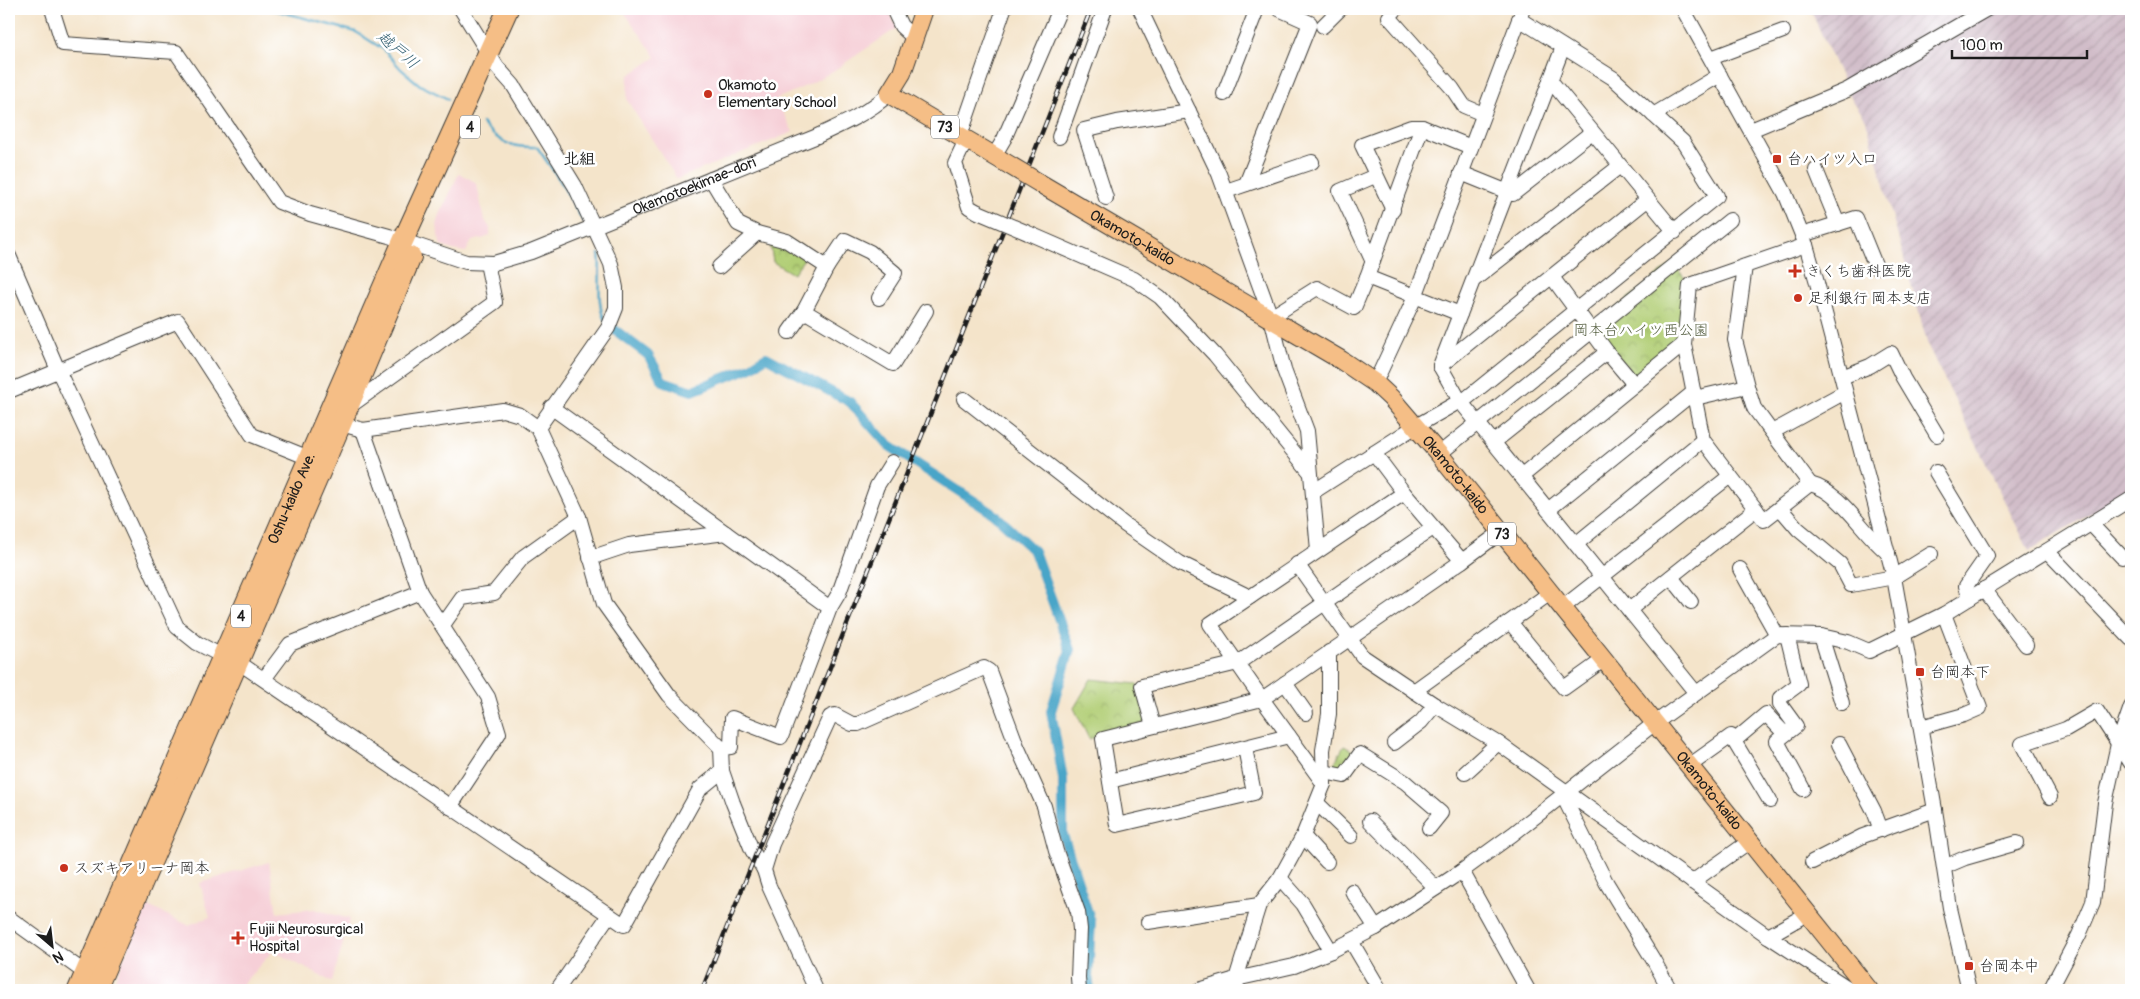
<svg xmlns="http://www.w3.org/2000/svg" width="2140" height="999" font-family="Pangolin,'Klee One',sans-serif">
	<defs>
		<pattern id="industrial-furrows" width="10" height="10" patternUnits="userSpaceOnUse" patternTransform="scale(1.25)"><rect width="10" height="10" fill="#d1bdc9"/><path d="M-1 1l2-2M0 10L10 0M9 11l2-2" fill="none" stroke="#b3a2ac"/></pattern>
		<pattern id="park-crowns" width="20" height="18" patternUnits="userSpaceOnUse" patternTransform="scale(1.25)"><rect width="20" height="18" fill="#b1ce75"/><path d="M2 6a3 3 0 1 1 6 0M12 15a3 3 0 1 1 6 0" fill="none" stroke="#98b065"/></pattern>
	</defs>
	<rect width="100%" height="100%" fill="#fff"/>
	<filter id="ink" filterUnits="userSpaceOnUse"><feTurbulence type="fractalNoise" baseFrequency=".02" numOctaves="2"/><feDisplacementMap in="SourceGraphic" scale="10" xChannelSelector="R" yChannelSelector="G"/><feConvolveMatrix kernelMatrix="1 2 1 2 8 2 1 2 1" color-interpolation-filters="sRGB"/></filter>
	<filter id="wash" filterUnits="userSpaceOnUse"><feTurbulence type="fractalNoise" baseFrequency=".0096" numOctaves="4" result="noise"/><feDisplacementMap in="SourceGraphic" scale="20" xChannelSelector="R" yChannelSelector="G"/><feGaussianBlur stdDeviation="1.12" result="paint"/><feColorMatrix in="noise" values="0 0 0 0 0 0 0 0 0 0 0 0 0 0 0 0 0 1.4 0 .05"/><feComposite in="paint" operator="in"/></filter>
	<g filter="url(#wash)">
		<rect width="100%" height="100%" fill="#f4e4ca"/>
		<g fill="#f6cfd7">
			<path d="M622 9H888L897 28 833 71 808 85 776 99 793 132 677 179 627 100 628 76 656 57Z"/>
			<path d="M459 173 475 182 478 189 483 217 490 228V235L485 238 472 241 466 252 453 250 441 246 438 235 437 221Z"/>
			<path d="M269 862 277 913 314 909 350 919 332 982 273 951 237 990H115L112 987 146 905 188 925 210 917 200 883Z"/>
		</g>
		<path fill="url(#industrial-furrows)" d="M1810 9H2131V489L2029 551 1928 346 1866 120 1850 96Z"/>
		<g fill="url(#park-crowns)" stroke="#667548">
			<path d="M770 243 789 248 804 259 793 274 773 262Z"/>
			<path d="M1673 263 1687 281 1682 340 1635 377 1593 326Z"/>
			<path d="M1091 679 1137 684 1147 722 1089 739 1074 708Z"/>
			<path d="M1344 746 1353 751 1354 754C1347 763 1343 772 1331 769Z"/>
		</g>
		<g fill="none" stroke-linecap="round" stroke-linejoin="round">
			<g stroke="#4aa5c8" stroke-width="2.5">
				<path d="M271 9 356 32 383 49 401 69 420 85 448 99"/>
				<path d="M482 123C499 143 511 148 537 147L559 179 583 221"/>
				<path d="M599 254C602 273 595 306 606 322"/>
			</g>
			<path stroke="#4aa5c8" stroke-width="10" d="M611 327 648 355 663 381 692 391 751 367 766 357 850 402 888 445 994 514 1034 551 1070 650 1051 711 1063 779V835L1091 922 1088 976 1090 990"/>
		</g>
	</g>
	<g filter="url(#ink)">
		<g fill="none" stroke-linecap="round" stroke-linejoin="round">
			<g stroke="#3c3a36" stroke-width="16">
				<g id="minor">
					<path id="s1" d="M52 9 63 44 176 52 279 202 310 214 389 236 466 262 494 263 531 252 815 137C841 125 868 113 889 94"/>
					<path d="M461 9 497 67 513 85 575 186 611 264 616 288V308L608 328 538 428"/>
					<path d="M893 9 901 26 914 38"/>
					<path d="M1140 9 1219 174 1271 317 1284 370 1307 431 1318 550"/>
					<path d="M1396 9 1389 17 1452 88 1464 106 1483 114"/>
					<path d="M1683 9 1785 193 1806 245 1816 279 1894 577 1935 810 1950 908 1969 990"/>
					<path d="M1323 26 1340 9"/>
					<path d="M1711 58 1783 31"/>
					<path d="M1550 80 1675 232"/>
					<path d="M1224 94 1257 9"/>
					<path d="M1653 115 1720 75"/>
					<path d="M1422 127 1367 277 1460 314"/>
					<path d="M1751 130 1847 90 1987 9"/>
					<path d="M960 136 1004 9"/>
					<path d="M1059 137 1105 9"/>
					<path d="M966 140 955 163 969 207 978 212"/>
					<path d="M994 156 1004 139 1060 9"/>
					<path d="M1816 170 1838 224"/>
					<path d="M1461 173 1513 194 1592 132"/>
					<path d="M711 179 738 224 757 233 787 241 827 267 804 311 893 364 926 311"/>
					<path d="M1246 184 1310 23 1279 9"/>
					<path d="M1226 191 1312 162"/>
					<path d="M1106 198 1084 130 1117 122 1189 111"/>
					<path d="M1393 210 1362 145 1411 127H1422L1471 147"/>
					<path d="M1028 233 1134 279 1160 297 1215 355 1310 472"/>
					<path d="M1802 235 1856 218 1876 267"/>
					<path d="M9 256 58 370 177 627 197 643 224 657"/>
					<path d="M1373 262 1340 191 1375 176"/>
					<path d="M1745 266 1735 340 1747 386 1754 408 1810 484 1764 520 1703 440 1684 344 1690 285 1806 245"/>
					<path d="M719 267 757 233"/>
					<path d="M827 267 845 240 870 252 895 273 879 298"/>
					<path d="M1552 277 1607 352 1634 384"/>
					<path d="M1475 279 1620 166"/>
					<path d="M1271 317 1317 288 1354 308 1367 277"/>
					<path d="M789 332 804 311"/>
					<path d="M1440 366 1460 401 1696 693"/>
					<path d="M1440 366 1563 47"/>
					<path d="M1440 366 1647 200"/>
					<path d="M1842 377 1870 366 1891 353 1903 378 1937 435"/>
					<path d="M1375 383 1415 297 1523 9"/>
					<path d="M9 391 178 321 252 435 309 458"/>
					<path d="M1695 398 1747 386"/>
					<path d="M964 399 1125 525 1180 563 1250 597"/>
					<path d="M1462 402 1717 196 1683 142 1613 78 1519 19"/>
					<path d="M350 406 495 302 487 263"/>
					<path d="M551 407 830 608 781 737 732 718 731 747 721 748"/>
					<path d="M341 424 363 430 503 410 520 415 538 428 579 517 604 604 669 695 721 748 722 771 733 803 752 850 764 870"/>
					<path d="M363 430 420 592 488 697 499 733 450 807"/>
					<path d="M1772 432 1845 392"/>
					<path d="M1494 442 1607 352"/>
					<path d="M1374 453 1404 493 1462 561"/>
					<path d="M1439 454 1730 220"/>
					<path d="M1936 472 1987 556 1966 586 1970 598"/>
					<path d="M1522 476 1684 344"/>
					<path d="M1810 484C1842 492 1862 533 1888 553"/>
					<path d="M1313 492 1416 426 1460 401"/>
					<path d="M1780 508 1798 529 1840 564 1851 585 1894 577 1931 554"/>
					<path d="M1548 510 1694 392"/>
					<path d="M2091 524 2122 557"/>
					<path d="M1576 544 1703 440"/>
					<path d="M2047 551 2131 639"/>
					<path d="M590 558 629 545 726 533"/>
					<path d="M1297 564 1362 656 1435 705 1498 743 1768 936 1851 990"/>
					<path d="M1740 569 1777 635"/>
					<path d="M1671 577 1691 602"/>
					<path d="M1984 589 2026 645"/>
					<path d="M830 608 839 593 877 486 892 462"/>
					<path d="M1562 608 1730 476"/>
					<path d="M1629 610 1756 509"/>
					<path d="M1510 622 1564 688 1603 660"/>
					<path d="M443 625 462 598 494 593 523 557 579 517"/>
					<path d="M1787 635 1799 684 1780 698V704L1796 726 1777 741 1803 789"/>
					<path d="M1821 636 1842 703"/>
					<path d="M238 662 624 925 700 789 722 771"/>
					<path d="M264 679 290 644 420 592"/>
					<path d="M1285 683 1306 713"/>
					<path d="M1414 691 1550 593"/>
					<path d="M1153 726 1142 686 1238 663 1433 528"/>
					<path d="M1921 727 1964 715 1980 708 1944 614"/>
					<path d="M1734 741 1766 714 1785 734"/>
					<path d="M1394 743 1421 722 1435 705"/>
					<path d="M1839 744 1874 811 1881 830"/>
					<path d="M1245 748 1254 793 1117 825 1103 739 1262 699 1462 561 1501 532"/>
					<path d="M1689 766 1731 736 1770 801"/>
					<path d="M1324 772 1344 776 1360 754 1405 782 1441 813 1429 828"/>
					<path d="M1465 773 1498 743"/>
					<path d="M1110 781 1289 736"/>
					<path d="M1324 784 1262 699 1210 624 1404 493"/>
					<path d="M1563 796 1606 882 1654 961 1670 990"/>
					<path d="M2050 797 2022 744 2066 729 2097 711 2131 763"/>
					<path d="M1317 803 1351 836"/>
					<path d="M1370 821 1436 888"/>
					<path d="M1303 836 1327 862"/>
					<path d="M1812 862 1863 836 1935 810"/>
					<path d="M1944 867 1965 858 2017 843"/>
					<path d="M1462 871 1528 990"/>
					<path d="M1280 878 1303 904 1331 951"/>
					<path d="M1692 882 1750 841"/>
					<path d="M1352 891 1376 928"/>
					<path d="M9 918 91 977"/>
					<path d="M1148 922 1259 905"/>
					<path d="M1768 936 1807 914"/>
					<path d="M1351 941 1380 990"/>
					<path d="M557 990 609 915"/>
					<path d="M816 990 769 886 764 870 772 844 830 717 835 715 852 724H858L984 668 989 671 1017 746 1044 806 1056 851 1078 912 1080 929 1078 978 1079 990"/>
					<path d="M1199 990 1236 979 1294 966 1331 951 1376 928 1462 871 1513 834 1655 723 1777 635 1821 636 1848 642 1869 651 1944 614 2131 499"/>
					<path d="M1237 990 1236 979 1259 905 1280 878 1303 836 1324 784 1323 750 1329 714V652"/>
					<path d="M2050 990 2079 935 2093 902 2105 803 2118 744 2131 707"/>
				</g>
			</g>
			<g stroke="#3c3a36" stroke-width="20">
				<g id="major">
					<path d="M924 9 902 73 889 94 1001 160"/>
					<path id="s2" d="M1041 184 1341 360 1375 383 1391 398 1439 454 1869 990"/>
				</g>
			</g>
			<g stroke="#3c3a36" stroke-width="22">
				<g id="highway">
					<path id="s3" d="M78 990 403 241 508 9"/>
					<path d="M96 990 341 424 411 257"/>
				</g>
			</g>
			<use href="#minor" stroke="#fff" stroke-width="14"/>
			<use href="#major" stroke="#f5be86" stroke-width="18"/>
			<use href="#highway" stroke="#f5be86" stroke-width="20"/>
			<g stroke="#1c1c1c" stroke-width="4.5">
				<path id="rail" d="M702 990 1091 9"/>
			</g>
			<use href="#rail" stroke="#fff" stroke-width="2.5" stroke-dasharray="8" stroke-linecap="butt"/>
			<g stroke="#3c3a36" stroke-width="16" stroke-linecap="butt">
				<path id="minor-bridge" d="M978 212 1028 233"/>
			</g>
			<g stroke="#3c3a36" stroke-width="20" stroke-linecap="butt">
				<path id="major-bridge" d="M1001 160 1041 184"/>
			</g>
			<use href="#minor-bridge" stroke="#fff" stroke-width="14"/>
			<use href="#major-bridge" stroke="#f5be86" stroke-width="18"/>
		</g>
	</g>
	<g fill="#c8321e" stroke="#fff" stroke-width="2">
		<circle cx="708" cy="94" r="5"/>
		<rect x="1772" y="154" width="10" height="10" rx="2.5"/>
		<path d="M1792.5 263.5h5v5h5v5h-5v5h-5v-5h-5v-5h5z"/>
		<circle cx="1798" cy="298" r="5"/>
		<rect x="1915" y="667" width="10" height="10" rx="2.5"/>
		<circle cx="64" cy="868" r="5"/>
		<path d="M235.5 930.5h5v5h5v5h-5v5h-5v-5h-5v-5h5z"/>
		<rect x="1964" y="961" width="10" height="10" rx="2.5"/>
	</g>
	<g text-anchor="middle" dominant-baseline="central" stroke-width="5" stroke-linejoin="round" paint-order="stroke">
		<g fill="#fff" stroke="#606060" stroke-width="1">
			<rect x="460" y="115.5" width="20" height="23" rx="4"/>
			<rect x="931" y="115.5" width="28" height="23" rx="4"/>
			<rect x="1488" y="522.5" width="28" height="23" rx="4"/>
			<rect x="231" y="604.5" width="20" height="23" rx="4"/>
		</g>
		<g font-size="14" font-weight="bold" fill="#1c1c1c">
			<text x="470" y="127">4</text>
			<text x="945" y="127">73</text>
			<text x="1502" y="534">73</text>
			<text x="241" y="616">4</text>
		</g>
		<g font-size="15" fill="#1c1c1c" stroke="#fff" text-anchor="start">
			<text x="718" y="85">Okamoto<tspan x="718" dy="17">Elementary School</tspan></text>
			<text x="1787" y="159">台ハイツ入口</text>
			<text x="1806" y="271">きくち歯科医院</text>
			<text x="1808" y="298">足利銀行 岡本支店</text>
			<text x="1930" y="672">台岡本下</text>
			<text x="74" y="868">スズキアリーナ岡本</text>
			<text x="249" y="929">Fujii Neurosurgical<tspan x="249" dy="17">Hospital</tspan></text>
			<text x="1979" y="966">台岡本中</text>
		</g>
		<g font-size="15" fill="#1c1c1c" stroke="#fff">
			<text stroke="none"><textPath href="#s1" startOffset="771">Okamotoekimae-dori</textPath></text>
			<text stroke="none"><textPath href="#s2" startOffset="106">Okamoto-kaido</textPath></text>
			<text stroke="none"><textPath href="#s2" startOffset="511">Okamoto-kaido</textPath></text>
			<text stroke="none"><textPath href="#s3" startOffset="536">Oshu-kaido Ave.</textPath></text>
			<text stroke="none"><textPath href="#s2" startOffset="916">Okamoto-kaido</textPath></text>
		</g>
		<g font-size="15" fill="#505a3b" stroke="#fff">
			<text x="1641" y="330">岡本台ハイツ西公園</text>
		</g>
		<g font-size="16" font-style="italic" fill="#336072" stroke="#fff">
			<text transform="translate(398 50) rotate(41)">越戸川</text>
		</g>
		<g font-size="16" font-weight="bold" fill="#1c1c1c" stroke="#fff">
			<text x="579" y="159">北組</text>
		</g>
	</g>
	<rect width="2140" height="999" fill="none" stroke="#fff" stroke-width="30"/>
	<g transform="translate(52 946) rotate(152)" stroke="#ffffff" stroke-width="4" paint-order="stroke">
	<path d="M0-4L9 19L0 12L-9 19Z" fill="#1c1c1c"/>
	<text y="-8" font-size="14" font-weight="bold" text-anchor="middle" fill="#1c1c1c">N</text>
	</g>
	<path d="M1952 50v8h135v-8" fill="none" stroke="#1c1c1c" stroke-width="2.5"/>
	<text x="1960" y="50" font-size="15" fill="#1c1c1c" stroke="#ffffff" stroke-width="4" paint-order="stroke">100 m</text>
</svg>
